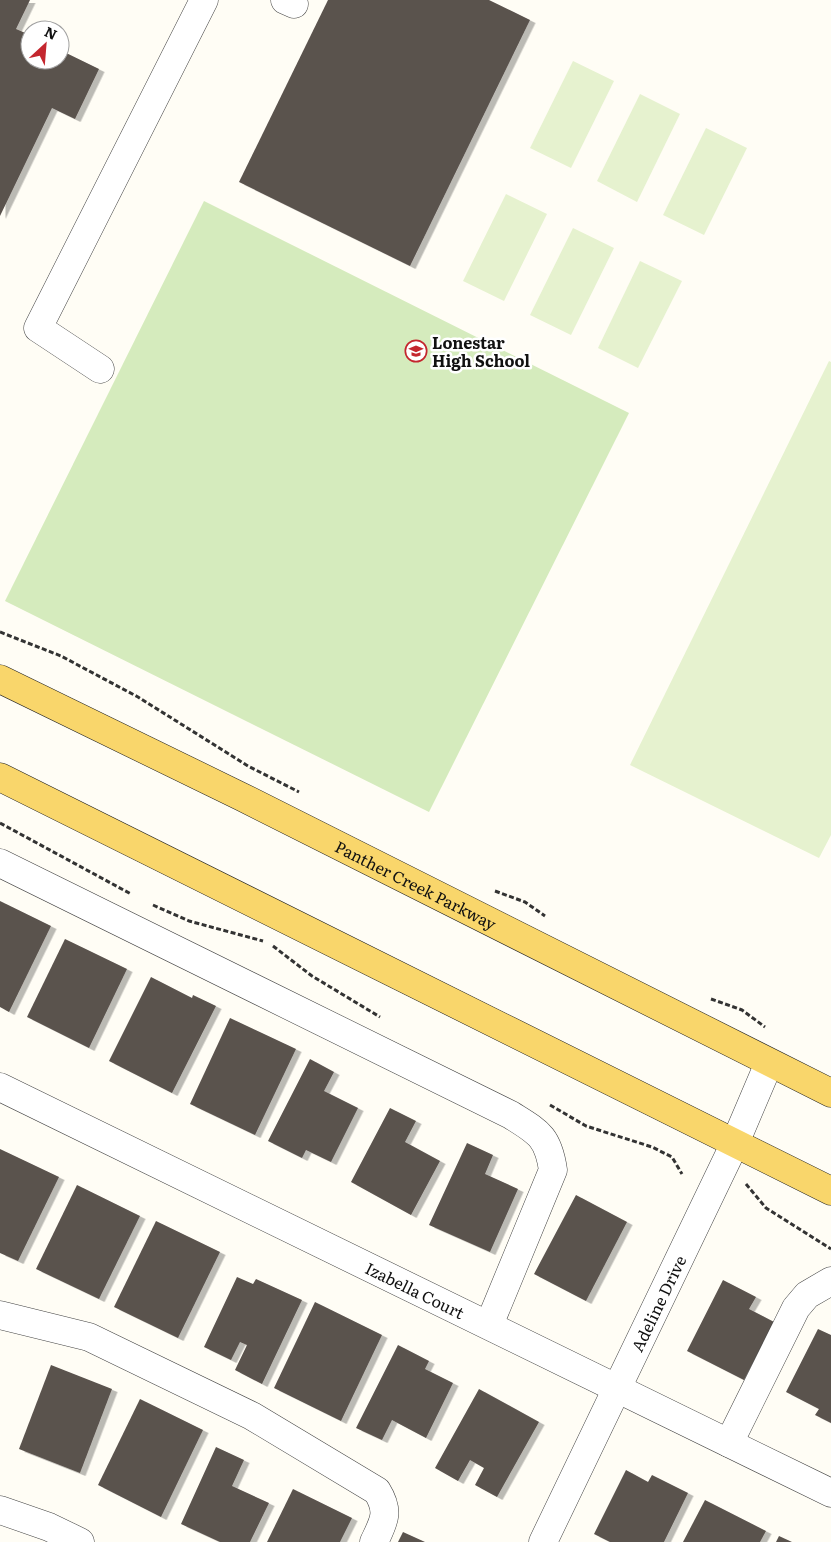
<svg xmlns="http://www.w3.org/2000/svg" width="831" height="1542" font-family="Literata,serif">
	<defs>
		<filter id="shadow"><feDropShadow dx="5.5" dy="3" stdDeviation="0" flood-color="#0004"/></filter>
	</defs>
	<rect width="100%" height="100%" fill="#fffdf5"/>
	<path fill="#d5ebbd" d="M204 201 629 413 429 812 5 601Z"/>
	<g fill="#e6f2cf">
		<path d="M573 61 614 81 571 168 530 148Z"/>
		<path d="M640 94 680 114 637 202 597 181Z"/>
		<path d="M706 128 747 148 704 235 663 215Z"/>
		<path d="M506 194 547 214 504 301 463 281Z"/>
		<path d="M573 228 614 248 571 335 530 315Z"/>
		<path d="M640 261 682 281 638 368 598 348Z"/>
		<path d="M829 361 831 362V835L819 858 630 765Z"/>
	</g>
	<g fill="#5a524d" filter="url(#shadow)">
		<path d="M0 0H30L16 29 30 35V60H60V50L99 69 75 119 52 108 0 216Z"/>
		<path d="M328 0H489L530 20 410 266 239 182Z"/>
		<path d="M0 901 51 926 9 1012 0 1007Z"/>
		<path d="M65 939 127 969 89 1048 27 1017Z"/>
		<path d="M151 977 192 998 193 995 216 1006 172 1093 109 1061Z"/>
		<path d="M230 1018 296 1049 255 1135 190 1104Z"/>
		<path d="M310 1059 334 1072 324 1091 358 1108 331 1162 306 1150 302 1158 268 1141Z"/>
		<path d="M390 1108 416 1121 405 1142 440 1161 411 1215 351 1182Z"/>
		<path d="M467 1143 493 1155 485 1174 518 1189 490 1252 429 1225Z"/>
		<path d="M0 1149 59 1177 18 1261 0 1253Z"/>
		<path d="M77 1185 140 1216 99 1299 36 1269Z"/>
		<path d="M576 1195 627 1222 586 1301 534 1274Z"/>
		<path d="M156 1221 220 1252 178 1338 114 1307Z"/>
		<path d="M237 1277 253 1284 256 1279 302 1300 262 1384 235 1370 247 1345 240 1342 231 1360 204 1347Z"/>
		<path d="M723 1280 756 1297 749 1309 774 1322 744 1380 687 1351Z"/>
		<path d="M315 1302 382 1335 341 1421 274 1388Z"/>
		<path d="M818 1329 831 1335V1423L815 1415 819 1409 786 1392Z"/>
		<path d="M398 1345 429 1361 425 1369 453 1383 426 1438 392 1420 382 1440 356 1428Z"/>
		<path d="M51 1365 112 1389 80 1473 19 1449Z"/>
		<path d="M479 1389 539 1422 497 1497 475 1485 484 1468 470 1460 458 1481 435 1468Z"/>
		<path d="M140 1399 203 1430 161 1517 98 1485Z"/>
		<path d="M216 1447 244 1460 232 1486 269 1503 250 1542H220L181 1524Z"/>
		<path d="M626 1470 648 1482 652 1475 688 1493 664 1542H610L594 1534Z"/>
		<path d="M293 1489 352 1518 340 1542H267Z"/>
		<path d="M705 1500 766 1531 760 1542H683Z"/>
		<path d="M403 1532 425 1542H398Z"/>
		<path d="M779 1536 792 1542H776Z"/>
	</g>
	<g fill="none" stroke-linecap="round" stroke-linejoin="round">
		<g stroke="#444" stroke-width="29">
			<g id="minor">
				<path d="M285 0 294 4"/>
				<path d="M100 369 38 328 204 0"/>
				<path d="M0 863 511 1115C538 1132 548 1136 553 1170L489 1325"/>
				<path id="s1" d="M0 1087 831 1493"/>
				<path d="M0 1315 89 1337 252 1416 377 1491C390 1512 384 1521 374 1542"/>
				<path d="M729 1443 796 1308 807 1295 831 1281"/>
				<path d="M0 1510 49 1527 80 1542"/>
				<path id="s2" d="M543 1542 735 1143 769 1063"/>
			</g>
		</g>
		<g stroke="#222" stroke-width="29">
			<g id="major">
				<path id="s3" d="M0 679 242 797 831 1093"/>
				<path d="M0 777 831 1191"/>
			</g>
		</g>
		<g stroke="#333" stroke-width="3" stroke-dasharray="5 2.5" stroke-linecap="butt">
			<path d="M0 632 61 656 138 697 248 766 299 792"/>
			<path d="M0 823 131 894"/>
			<path d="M495 891 525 902 545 916"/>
			<path d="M153 905 189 921 263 941"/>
			<path d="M273 946 312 976 380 1017"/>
			<path d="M711 999 742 1010 765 1027"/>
			<path d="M550 1105 586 1126 652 1147 672 1157 682 1174"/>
			<path d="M746 1184 766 1208 831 1249"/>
		</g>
		<use href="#minor" stroke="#fff" stroke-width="28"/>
		<use href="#major" stroke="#f9d66b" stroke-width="28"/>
	</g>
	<defs>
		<g id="school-ring" transform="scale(1.125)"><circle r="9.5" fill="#fff" stroke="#c4262e" stroke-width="1.5"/><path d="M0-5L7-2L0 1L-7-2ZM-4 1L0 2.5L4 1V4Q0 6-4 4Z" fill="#c4262e"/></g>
	</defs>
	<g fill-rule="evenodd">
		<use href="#school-ring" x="416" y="351"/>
	</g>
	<g text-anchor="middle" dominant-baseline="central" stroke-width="5" stroke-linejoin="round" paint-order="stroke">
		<g font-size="16" font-weight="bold" fill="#111" stroke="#fff" text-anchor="start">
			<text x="432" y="342">Lonestar<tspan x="432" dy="18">High School</tspan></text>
		</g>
		<g font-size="16" fill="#111" stroke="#fff">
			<text stroke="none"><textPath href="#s3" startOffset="464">Panther Creek Parkway</textPath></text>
			<text stroke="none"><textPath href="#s1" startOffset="462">Izabella Court</textPath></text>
			<text stroke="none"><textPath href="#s2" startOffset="265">Adeline Drive</textPath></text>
		</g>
	</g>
	<g transform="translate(45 45) rotate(26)"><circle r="24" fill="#ffffff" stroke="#a0a0a0"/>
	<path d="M0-4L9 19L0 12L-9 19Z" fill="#c4262e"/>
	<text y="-8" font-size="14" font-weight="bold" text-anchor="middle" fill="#111111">N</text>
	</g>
</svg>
